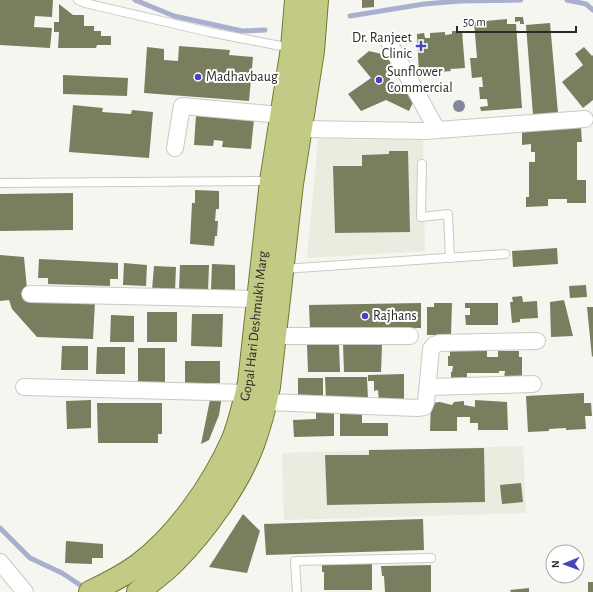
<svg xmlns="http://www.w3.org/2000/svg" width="593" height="592" font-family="'Alegreya Sans',sans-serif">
	<rect width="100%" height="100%" fill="#f5f6f0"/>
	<g fill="#e9ecde">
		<path d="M318 139 423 140 425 251 307 258Z"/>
		<path d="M523 446 526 513 284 520 282 453Z"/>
	</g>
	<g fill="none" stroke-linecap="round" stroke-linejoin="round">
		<g stroke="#aaafd0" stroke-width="5">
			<path d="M135 0 174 16 242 31 265 30"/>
			<path d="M567 0 586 4 593 10"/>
			<path d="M350 16 424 4 460 1 521 0"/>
			<path d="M0 528 30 558 62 573 86 589"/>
		</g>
	</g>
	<g fill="#787e5e">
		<path d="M0 0H53L52 17 35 16 34 27 52 28 50 48 0 45Z"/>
		<path d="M362 0H374V7L362 8Z"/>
		<path d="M59 4 73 15H84V26H94V31H101V36H111V45H97L96 48H58L59 32H54V22H59Z"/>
		<path d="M515 17H523L524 24H520V21L515 22Z"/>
		<path d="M507 19V24H516L522 108 481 111 480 107 488 106 487 99H480L479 87H483L482 77 472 78 470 58H477L474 22Z"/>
		<path d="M550 23 558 113 533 115 526 25Z"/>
		<path d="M452 31H462L465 68 450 69 451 71 419 74 417 34 424 33 425 38H430V33L445 32V35L452 34Z"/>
		<path d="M179 46 230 50 229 55 253 57 249 101 144 93 147 47 164 49V60L178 61Z"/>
		<path d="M584 47 592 56 593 55V100L583 108 562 82 583 65 575 54Z"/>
		<path d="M369 51 390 56V81L417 94 409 111 386 100 361 111 348 94 371 78 357 61Z"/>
		<path d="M63 75 128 78 127 96 63 94Z"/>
		<path d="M73 105 103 108 102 112 131 114 132 110 153 112 149 158 69 152Z"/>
		<path d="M196 115 254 119 251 149 222 147 223 141 214 140 213 146 194 145Z"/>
		<path d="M581 128 582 142H577V180H586V203H567V199H548V206L526 207V197H529V162H535V152H531V144L522 145V129Z"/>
		<path d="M389 151H408L410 232 335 233 333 166H362V155L389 154Z"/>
		<path d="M195 190 219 191V209H216L215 221H218L217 236H215L214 246 190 244 192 203H195Z"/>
		<path d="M73 193V230L0 231V194Z"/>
		<path d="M557 248 558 264 513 267 512 251Z"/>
		<path d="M0 255 24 257 28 300 95 302 93 339 37 337 12 309 9 300 0 301Z"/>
		<path d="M39 259 118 263V279H110V286L48 284V278H38Z"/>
		<path d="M124 263 147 265 146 286 123 285Z"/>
		<path d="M212 264 235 265V291L211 290Z"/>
		<path d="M180 265H209L208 291H179Z"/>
		<path d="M154 266 176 267 175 291 152 290Z"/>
		<path d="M586 285 587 297 570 298 569 286Z"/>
		<path d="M522 296 523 302 537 301 538 318 520 319V322L512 323 510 302H513L512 297Z"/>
		<path d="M564 300 573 336 551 337 550 302Z"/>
		<path d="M421 303V328L310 329 309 305Z"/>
		<path d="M434 303H452L451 335H427V307H434Z"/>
		<path d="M465 303H498V325H466L465 315H470V308H465Z"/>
		<path d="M587 307H593V356L592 357Z"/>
		<rect x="147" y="312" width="30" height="30"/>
		<path d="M192 314H223L222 347 191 346Z"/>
		<path d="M111 315 134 316V342H110Z"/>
		<path d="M339 344 340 372H308L307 345Z"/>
		<path d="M343 345H382L381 372H344Z"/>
		<path d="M62 346H88V370H61Z"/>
		<path d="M97 347H125V374H96Z"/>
		<rect x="138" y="348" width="27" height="34"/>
		<path d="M450 351H487V357H498V351H519V357H522V378H504L505 371H499V373H467V378H451V372H452L453 366H448V356H450Z"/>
		<rect x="185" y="361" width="35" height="22"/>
		<path d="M404 374V400L379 401 378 390 374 391V381H368V375Z"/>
		<path d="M325 377H367L368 400 326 401Z"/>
		<rect x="298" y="378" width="25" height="24"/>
		<path d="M584 393V403H591L592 416H585L586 429 566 430V428L549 429V431L528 432 526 396Z"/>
		<path d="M211 395 222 396 219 415 209 440 201 444Z"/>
		<path d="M91 400V428L67 429 66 401Z"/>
		<path d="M475 400 507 402 508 430H478V423H470V417H457V431H430L431 403 440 402 452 405 454 402 464 401V405L475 407Z"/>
		<path d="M97 403H162V434H158V443H98Z"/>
		<path d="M316 413H334V436L294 437 293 420 316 419Z"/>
		<path d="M340 414H362V423H388V436H340Z"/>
		<path d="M484 448 485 502 327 505 325 455H369V450Z"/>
		<path d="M521 483 523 502 502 504 500 485Z"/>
		<path d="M243 514 260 531 247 573 209 567Z"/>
		<path d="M423 519 424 550 266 555 264 524Z"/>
		<path d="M66 541 103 544V558H92V564L65 563Z"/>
		<path d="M322 564H372V590H324V572H322Z"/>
		<path d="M431 565V592H385L384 576H382L381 566Z"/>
		<rect x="588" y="582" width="5" height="10"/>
		<path d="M529 588V592H511L510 590Z"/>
	</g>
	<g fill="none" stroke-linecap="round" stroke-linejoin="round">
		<g stroke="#c9cac4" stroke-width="10">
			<g id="service">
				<path d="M78 0 85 3 209 32 291 48"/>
				<path d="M422 164 421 217 448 214 450 258"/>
				<path d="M0 183 269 181"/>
				<path d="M283 269 505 254"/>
				<path d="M297 592 295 561 431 558"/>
			</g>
		</g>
		<g stroke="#c9cac4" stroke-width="18">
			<g id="minor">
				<path d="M389 42 437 130"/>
				<path d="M301 129 425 131 585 119"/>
				<path d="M175 148 182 106 281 115"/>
				<path d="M30 294 258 299"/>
				<path d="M275 336H410"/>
				<path d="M24 387 246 393"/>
				<path d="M428 387 533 384"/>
				<path d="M266 402 417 408 424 407 426 402 431 349 434 345 439 343 537 341"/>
				<path d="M0 562 25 592"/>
			</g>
		</g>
		<g stroke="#727a2f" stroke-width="24">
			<g id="primary">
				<path id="s1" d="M90 592C107 584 123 576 138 565 178 535 213 484 233 439 240 421 244 402 249 383L271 181 292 48 296 0"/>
				<path d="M138 592C150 582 164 573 175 561 205 531 238 485 253 445 260 426 265 407 269 387L292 184 313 51 317 0"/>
			</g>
		</g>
		<use href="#service" stroke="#fff" stroke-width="8"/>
		<use href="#minor" stroke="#fff" stroke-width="16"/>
		<use href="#primary" stroke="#c2ca85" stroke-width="22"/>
	</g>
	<circle fill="#85879c" cx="459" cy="106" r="6"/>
	<g fill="#4845bb" stroke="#fff" stroke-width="1.5">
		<path d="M419 40h4v4h4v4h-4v4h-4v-4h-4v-4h4z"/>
		<circle cx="198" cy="77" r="4"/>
		<circle cx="379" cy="80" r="4"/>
		<circle cx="365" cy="316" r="4"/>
	</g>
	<g text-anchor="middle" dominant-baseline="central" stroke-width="4" stroke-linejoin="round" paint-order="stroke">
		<g font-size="14" fill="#292927" stroke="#fff" text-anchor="start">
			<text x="412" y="38" text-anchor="end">Dr. Ranjeet<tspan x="412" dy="16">Clinic</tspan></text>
			<text x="387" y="72">Sunflower<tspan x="387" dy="16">Commercial</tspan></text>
			<text x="206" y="77">Madhavbaug</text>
			<text x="373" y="316">Rajhans</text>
		</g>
		<g font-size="14" fill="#292927" stroke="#fff">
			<text stroke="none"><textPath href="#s1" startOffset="330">Gopal Hari Deshmukh Marg</textPath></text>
		</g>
	</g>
	<g transform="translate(565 564) rotate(269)"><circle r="19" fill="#ffffff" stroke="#a9a9a9"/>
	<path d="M0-3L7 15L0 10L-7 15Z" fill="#4845bb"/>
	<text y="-6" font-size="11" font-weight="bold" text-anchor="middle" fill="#292927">N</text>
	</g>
	<path d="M457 26v6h119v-6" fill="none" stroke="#292927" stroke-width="2"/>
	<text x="463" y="26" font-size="12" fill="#292927" stroke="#ffffff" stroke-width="3" paint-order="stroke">50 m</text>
</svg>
